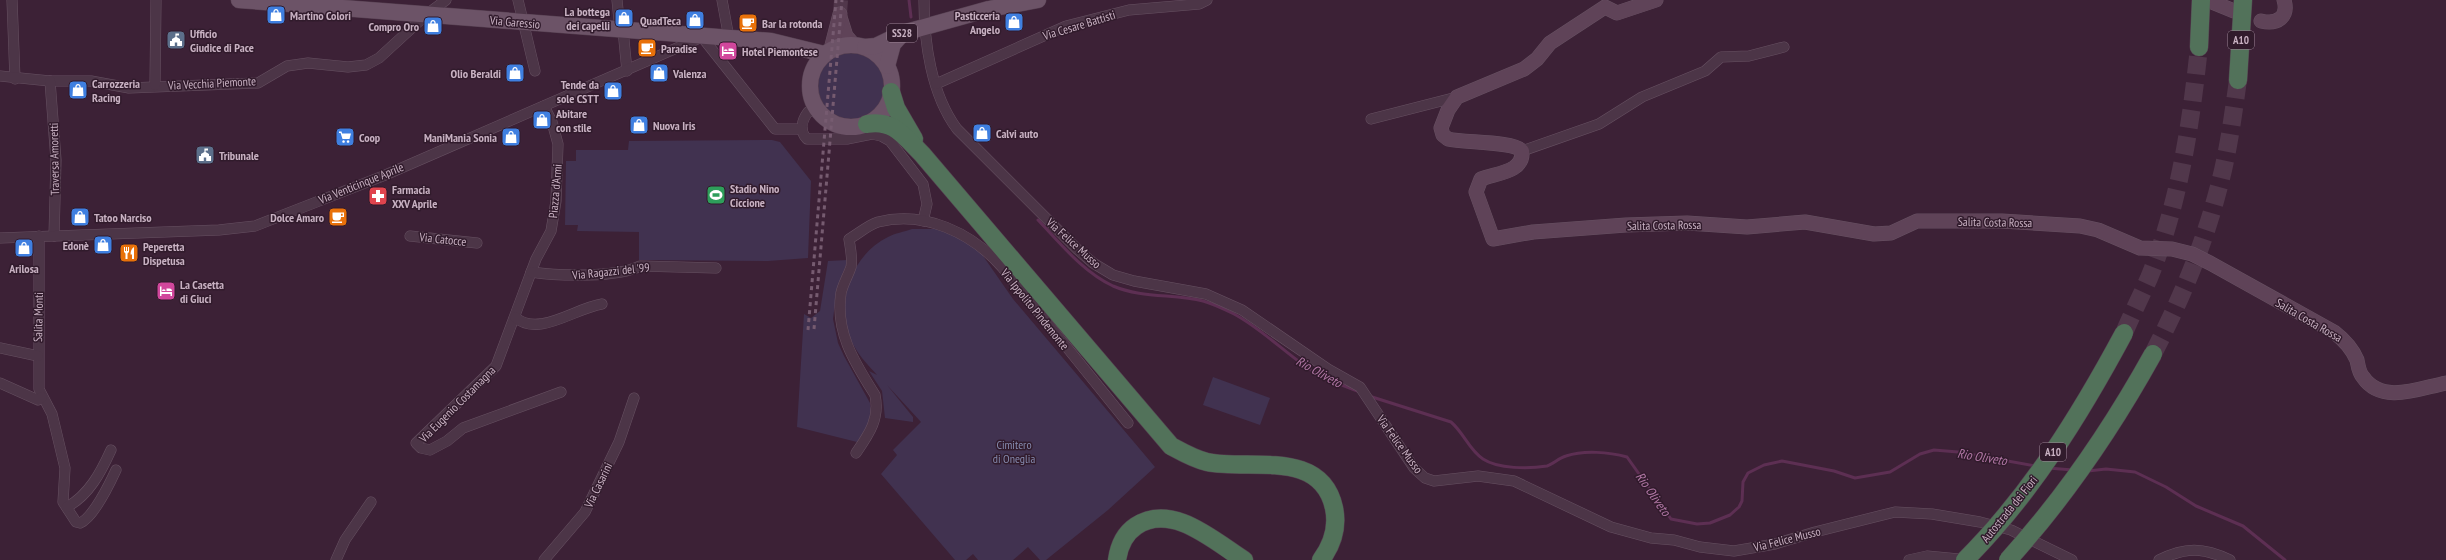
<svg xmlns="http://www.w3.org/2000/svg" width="2446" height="560" font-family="'PT Sans Narrow',sans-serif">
	<rect width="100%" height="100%" fill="#3c2136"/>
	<g fill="#413250">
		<circle cx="850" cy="84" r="36"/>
		<path d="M772 140 780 142 811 181 808 258 768 261 639 260V232L577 231 578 225H565L566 161H576V150H628L629 141Z"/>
		<path d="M912 229H937L961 237 981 253 1013 299 1155 467 1108 510 1046 560H1040L1028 547 1013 560H978L973 554 966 560H955L881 474 897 455 893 450 921 422 887 385 913 417V422L885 418 882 391 869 371 877 375C869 366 860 357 854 346 833 309 849 256 888 237 895 233 904 232 912 229Z"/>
		<path d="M848 260 837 288 833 319 838 343 844 356 870 403 871 413 867 428 857 442 797 427 804 314 811 318 820 311 828 261Z"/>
		<path d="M1213 377 1270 398 1260 425 1203 405Z"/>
	</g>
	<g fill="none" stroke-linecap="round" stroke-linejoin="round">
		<g stroke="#5d2f53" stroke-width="3">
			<path d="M909 0 911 17"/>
			<path d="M1038 220C1060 243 1083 272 1113 286 1141 298 1174 294 1203 301 1214 304 1224 309 1234 314 1260 328 1281 349 1305 366 1322 378 1341 385 1360 392"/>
			<path d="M1369 396 1451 422C1464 433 1469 450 1483 459 1498 469 1529 469 1547 466 1553 464 1559 458 1566 456 1584 450 1609 452 1627 457L1671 519 1697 524 1710 523 1730 515 1739 507 1742 501 1743 482 1748 473 1764 465 1782 461 1834 471 1855 478 1890 472 1920 454 1934 450 1958 452 2035 466"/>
			<path d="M2048 468 2073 470"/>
			<path d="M2088 471 2106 469 2135 472 2166 487 2196 506 2243 526 2285 560"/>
		</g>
		<path stroke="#51374b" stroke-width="14" stroke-dasharray="14 7" stroke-linecap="butt" d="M840 14 841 0"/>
		<g stroke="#51374b" stroke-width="18" stroke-dasharray="18 9" stroke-linecap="butt">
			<path d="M2124 333C2132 314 2141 296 2149 278 2179 205 2191 124 2199 47"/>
			<path d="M2153 354C2180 301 2203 248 2218 190 2228 154 2233 116 2238 80"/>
		</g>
		<g stroke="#675162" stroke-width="11">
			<g id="street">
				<path d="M12 0 15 79"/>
				<path d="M518 0 535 71"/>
				<path d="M617 0 620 30"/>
				<path d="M722 0 729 38"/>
				<path d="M924 0C924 42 931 94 957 129L1077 249 1093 263 1113 275 1134 281 1206 294 1242 310 1328 369 1360 387 1414 468 1425 478 1434 481 1478 476 1514 481 1611 527 1651 538 1674 540 1700 547 1734 551 1775 544 1815 532 1895 512 1932 514 1980 522 2011 530 2072 560"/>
				<path d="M623 30 627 71"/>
				<path d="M0 76 50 81H91L129 88 258 83 287 66 308 63 348 67 366 65 379 58 426 15 446 0"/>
				<path d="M50 81 56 160 54 236"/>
				<path d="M936 84 1066 26 1129 10 1199 4 1207 0"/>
				<path d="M155 85 156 0"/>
				<path d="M544 106 552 122 558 144 556 201 551 231 536 259 496 366 416 443 421 448 430 450 447 441 463 428 561 392"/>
				<path d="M817 109 808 112C802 120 799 131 807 139H847L872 134 881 136 890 141 923 184 927 204 923 221"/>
				<path d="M1371 119 1457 97"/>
				<path d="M1522 151 1599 124 1642 97 1705 71 1721 57 1749 56 1784 47"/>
				<path d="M39 236V389L52 414 65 468 63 502 76 522 80 523C93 518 110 483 116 470"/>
				<path d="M410 236 477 243"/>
				<path d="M0 238 219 230 255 226 383 176 702 37 775 129H802"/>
				<path d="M531 272C558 276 617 278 640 266L716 268"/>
				<path d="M515 317C538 338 575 308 602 304"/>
				<path d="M0 348 38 356"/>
				<path d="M0 383 38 400 42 397"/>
				<path d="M856 453C869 434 880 419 875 395 855 363 835 333 841 293 843 284 848 276 851 267 853 259 850 247 849 239 858 234 868 225 878 222 924 210 972 233 1002 267L1128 423"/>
				<path d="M67 507C89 495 101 472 111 450"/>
				<path d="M336 560 345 540 371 502"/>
				<path d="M544 560 585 512 619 442 634 398"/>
				<path d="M1909 560 1927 556 1969 560"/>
				<path d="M2159 560C2185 547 2203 547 2230 560"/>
			</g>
		</g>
		<g stroke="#675162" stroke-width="15">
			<g id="secondary">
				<path d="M1656 0 1617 13 1605 7 1550 43 1537 59 1524 69 1457 97 1448 110 1441 128 1443 135 1448 139C1463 143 1513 141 1522 151 1524 173 1495 173 1481 179L1476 192 1493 239 1533 232 1626 225 1687 223 1747 227 1805 222 1874 234 1891 233 1917 221H2002L2080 226 2098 230 2140 248 2172 249 2192 254 2210 263 2334 332C2343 339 2352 348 2357 360 2358 365 2359 373 2363 377 2382 405 2420 388 2446 383"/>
				<path d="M2212 2 2234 11"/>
				<path d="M840 17 846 36 853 44"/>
				<path d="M2261 21C2277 25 2289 17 2284 0"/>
				<path d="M831 49 840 14"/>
			</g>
		</g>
		<g stroke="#553f50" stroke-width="17">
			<g id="primary">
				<path d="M239 0 771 41 824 54"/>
				<path d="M903 33 989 9 1038 0"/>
				<circle cx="851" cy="86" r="41"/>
				<path d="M865 47 876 46 903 33 893 44 887 66"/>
			</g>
		</g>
		<g stroke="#543e4f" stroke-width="19">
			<g id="highway">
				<path d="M2199 47 2201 0"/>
				<path d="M2238 80 2243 0"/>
				<path d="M891 92 896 108 914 139"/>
				<path d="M867 124C893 119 904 136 922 154L1171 446C1182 452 1194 459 1207 462 1249 471 1321 448 1334 508 1338 527 1332 545 1321 560"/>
				<path d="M1117 560C1119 546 1124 534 1136 526 1172 502 1214 541 1244 560"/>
			</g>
		</g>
		<use href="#street" stroke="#4c3547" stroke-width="10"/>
		<use href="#secondary" stroke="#5f4358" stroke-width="14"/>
		<use href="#primary" stroke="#6c5367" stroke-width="16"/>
		<use href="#highway" stroke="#52725a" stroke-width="18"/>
		<g stroke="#765b70" stroke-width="3" stroke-dasharray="4 4" stroke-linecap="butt">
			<path d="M814 329 842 0"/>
			<path d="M808 330 836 0"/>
		</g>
		<g stroke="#543e4f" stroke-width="19" stroke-linecap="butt">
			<g id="highway-bridge">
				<path d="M1965 560C2031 494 2080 415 2124 333"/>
				<path d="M2008 560C2065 497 2112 428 2153 354"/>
			</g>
		</g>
		<use href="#highway-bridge" stroke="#52725a" stroke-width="18"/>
	</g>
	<defs>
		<g id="shop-square" transform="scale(1)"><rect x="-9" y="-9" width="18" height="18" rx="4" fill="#3f7fe0" stroke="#311b2c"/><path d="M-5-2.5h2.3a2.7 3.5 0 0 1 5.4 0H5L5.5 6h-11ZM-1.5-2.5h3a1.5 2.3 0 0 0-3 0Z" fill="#fff"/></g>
		<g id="cafe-square" transform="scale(1)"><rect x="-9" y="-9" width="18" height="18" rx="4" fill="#e8710a" stroke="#311b2c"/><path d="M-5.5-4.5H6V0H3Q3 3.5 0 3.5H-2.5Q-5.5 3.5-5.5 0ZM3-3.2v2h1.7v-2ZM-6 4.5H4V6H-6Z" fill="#fff"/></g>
		<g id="civic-square" transform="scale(1)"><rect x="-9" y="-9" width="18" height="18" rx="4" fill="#5c6f8a" stroke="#311b2c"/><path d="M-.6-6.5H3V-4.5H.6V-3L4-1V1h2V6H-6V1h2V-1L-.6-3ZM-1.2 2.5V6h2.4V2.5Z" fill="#fff"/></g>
		<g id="hotel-square" transform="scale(1)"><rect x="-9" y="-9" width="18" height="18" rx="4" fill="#d1479c" stroke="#311b2c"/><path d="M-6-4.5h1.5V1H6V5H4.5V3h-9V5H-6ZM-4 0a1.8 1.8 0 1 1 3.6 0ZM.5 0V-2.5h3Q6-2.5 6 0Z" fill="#fff"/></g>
		<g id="supermarket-square" transform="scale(1)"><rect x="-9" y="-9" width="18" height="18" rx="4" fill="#3f7fe0" stroke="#311b2c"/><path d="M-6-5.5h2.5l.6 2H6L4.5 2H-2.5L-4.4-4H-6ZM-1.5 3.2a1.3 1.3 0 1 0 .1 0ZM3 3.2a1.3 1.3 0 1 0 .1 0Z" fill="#fff"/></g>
		<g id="stadium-square" transform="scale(1)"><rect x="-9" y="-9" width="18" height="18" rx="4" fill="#2e9e5b" stroke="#311b2c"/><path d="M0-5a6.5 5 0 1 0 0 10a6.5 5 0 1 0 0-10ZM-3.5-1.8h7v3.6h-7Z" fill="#fff"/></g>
		<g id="pharmacy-square" transform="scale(1)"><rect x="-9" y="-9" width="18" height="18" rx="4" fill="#e0444e" stroke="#311b2c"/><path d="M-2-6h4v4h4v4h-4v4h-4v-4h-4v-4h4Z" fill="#fff"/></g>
		<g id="restaurant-square" transform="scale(1)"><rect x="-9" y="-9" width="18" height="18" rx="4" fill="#e8710a" stroke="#311b2c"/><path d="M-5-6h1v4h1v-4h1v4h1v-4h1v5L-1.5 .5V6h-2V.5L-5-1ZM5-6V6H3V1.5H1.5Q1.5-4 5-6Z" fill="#fff"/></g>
	</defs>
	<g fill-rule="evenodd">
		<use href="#shop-square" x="276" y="15"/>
		<use href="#shop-square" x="624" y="18"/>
		<use href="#shop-square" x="695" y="20"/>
		<use href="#shop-square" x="1014" y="22"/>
		<use href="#cafe-square" x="748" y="23"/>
		<use href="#shop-square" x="433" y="26"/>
		<use href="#civic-square" x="176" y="40"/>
		<use href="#cafe-square" x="647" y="48"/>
		<use href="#hotel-square" x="728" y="51"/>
		<use href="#shop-square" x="515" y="73"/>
		<use href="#shop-square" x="659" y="73"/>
		<use href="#shop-square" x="78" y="90"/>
		<use href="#shop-square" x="613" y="91"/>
		<use href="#shop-square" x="542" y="120"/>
		<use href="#shop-square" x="639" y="125"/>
		<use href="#shop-square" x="982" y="133"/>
		<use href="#supermarket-square" x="345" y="137"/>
		<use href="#shop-square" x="511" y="137"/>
		<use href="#civic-square" x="205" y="155"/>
		<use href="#stadium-square" x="716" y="195"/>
		<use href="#pharmacy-square" x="378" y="196"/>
		<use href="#shop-square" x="80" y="217"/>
		<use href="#cafe-square" x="338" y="217"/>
		<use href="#shop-square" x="103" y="245"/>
		<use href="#shop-square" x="24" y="248"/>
		<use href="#restaurant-square" x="129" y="253"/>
		<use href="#hotel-square" x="166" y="291"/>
	</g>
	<g text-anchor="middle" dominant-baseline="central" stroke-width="3" stroke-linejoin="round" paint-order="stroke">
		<g fill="#311b2c" stroke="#9b8495" stroke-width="1">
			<rect x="887" y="24" width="30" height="18" rx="3"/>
			<rect x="2228" y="31" width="26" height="18" rx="3"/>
			<rect x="2040" y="443" width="26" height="18" rx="3"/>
		</g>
		<g font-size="11" font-weight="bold" fill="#c8b1c2">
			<text x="902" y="33">SS28</text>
			<text x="2241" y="40">A10</text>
			<text x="2053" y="452">A10</text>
		</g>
		<g font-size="12" font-weight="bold" fill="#c8b1c2" stroke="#311b2c" text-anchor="start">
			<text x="610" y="11" text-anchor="end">La bottega<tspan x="610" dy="14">dei capelli</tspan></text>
			<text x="290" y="15">Martino Colori</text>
			<text x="1000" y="15" text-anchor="end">Pasticceria<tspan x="1000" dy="14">Angelo</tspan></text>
			<text x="681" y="20" text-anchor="end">QuadTeca</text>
			<text x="762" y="23">Bar la rotonda</text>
			<text x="419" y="26" text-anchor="end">Compro Oro</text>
			<text x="190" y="33">Ufficio<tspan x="190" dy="14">Giudice di Pace</tspan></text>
			<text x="661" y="48">Paradise</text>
			<text x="742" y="51">Hotel Piemontese</text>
			<text x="501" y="73" text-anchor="end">Olio Beraldi</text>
			<text x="673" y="73">Valenza</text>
			<text x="92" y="83">Carrozzeria<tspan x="92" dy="14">Racing</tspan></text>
			<text x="599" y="84" text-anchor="end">Tende da<tspan x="599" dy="14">sole CSTT</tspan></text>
			<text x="556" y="113">Abitare<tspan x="556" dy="14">con stile</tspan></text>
			<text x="653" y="125">Nuova Iris</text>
			<text x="996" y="133">Calvi auto</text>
			<text x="359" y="137">Coop</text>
			<text x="497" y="137" text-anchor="end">ManiMania Sonia</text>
			<text x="219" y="155">Tribunale</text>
			<text x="730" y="188">Stadio Nino<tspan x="730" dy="14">Ciccione</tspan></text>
			<text x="392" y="189">Farmacia<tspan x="392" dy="14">XXV Aprile</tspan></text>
			<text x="94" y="217">Tatoo Narciso</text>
			<text x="324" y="217" text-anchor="end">Dolce Amaro</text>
			<text x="89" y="245" text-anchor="end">Edonè</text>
			<text x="143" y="246">Peperetta<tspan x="143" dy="14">Dispetusa</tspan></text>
			<text x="24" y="268" text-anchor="middle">Arilosa</text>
			<text x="180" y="284">La Casetta<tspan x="180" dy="14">di Giuci</tspan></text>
		</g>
		<g font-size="12" fill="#c8b1c2" stroke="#311b2c">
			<text transform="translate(515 22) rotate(5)">Via Garessio</text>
			<text transform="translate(1079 25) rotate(-17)">Via Cesare Battisti</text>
			<text transform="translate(212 83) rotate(-3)">Via Vecchia Piemonte</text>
			<text transform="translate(54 159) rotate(-91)">Traversa Amoretti</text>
			<text transform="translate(361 183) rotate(-22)">Via Venticinque Aprile</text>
			<text transform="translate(555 191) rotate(-85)">Piazza d'Armi</text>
			<text transform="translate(1995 222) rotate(1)">Salita Costa Rossa</text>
			<text transform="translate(1664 225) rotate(-1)">Salita Costa Rossa</text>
			<text transform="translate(443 239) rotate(6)">Via Catocce</text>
			<text transform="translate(1074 243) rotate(42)">Via Felice Musso</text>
			<text transform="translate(611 271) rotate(-6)">Via Ragazzi del '99</text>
			<text transform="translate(1035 309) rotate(51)">Via Ippolito Pindemonte</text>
			<text transform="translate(38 317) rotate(-89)">Salita Monti</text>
			<text transform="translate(2309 320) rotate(30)">Salita Costa Rossa</text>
			<text transform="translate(457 404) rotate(-45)">Via Eugenio Costamagna</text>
			<text transform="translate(1400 444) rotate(54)">Via Felice Musso</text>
			<text transform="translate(598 485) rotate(-64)">Via Casarini</text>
			<text transform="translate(2009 509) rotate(-51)">Autostrada dei Fiori</text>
			<text transform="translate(1787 539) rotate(-14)">Via Felice Musso</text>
		</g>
		<g font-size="12" fill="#858aae" stroke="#311b2c">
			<text x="1014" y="444">Cimitero<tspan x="1014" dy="14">di Oneglia</tspan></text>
		</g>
		<g font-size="13" font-style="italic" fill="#b177a5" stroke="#311b2c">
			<text transform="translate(1319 372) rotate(29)">Rio Oliveto</text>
			<text transform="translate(1982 457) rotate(9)">Rio Oliveto</text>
			<text transform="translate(1653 494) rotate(55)">Rio Oliveto</text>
		</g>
	</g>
</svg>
